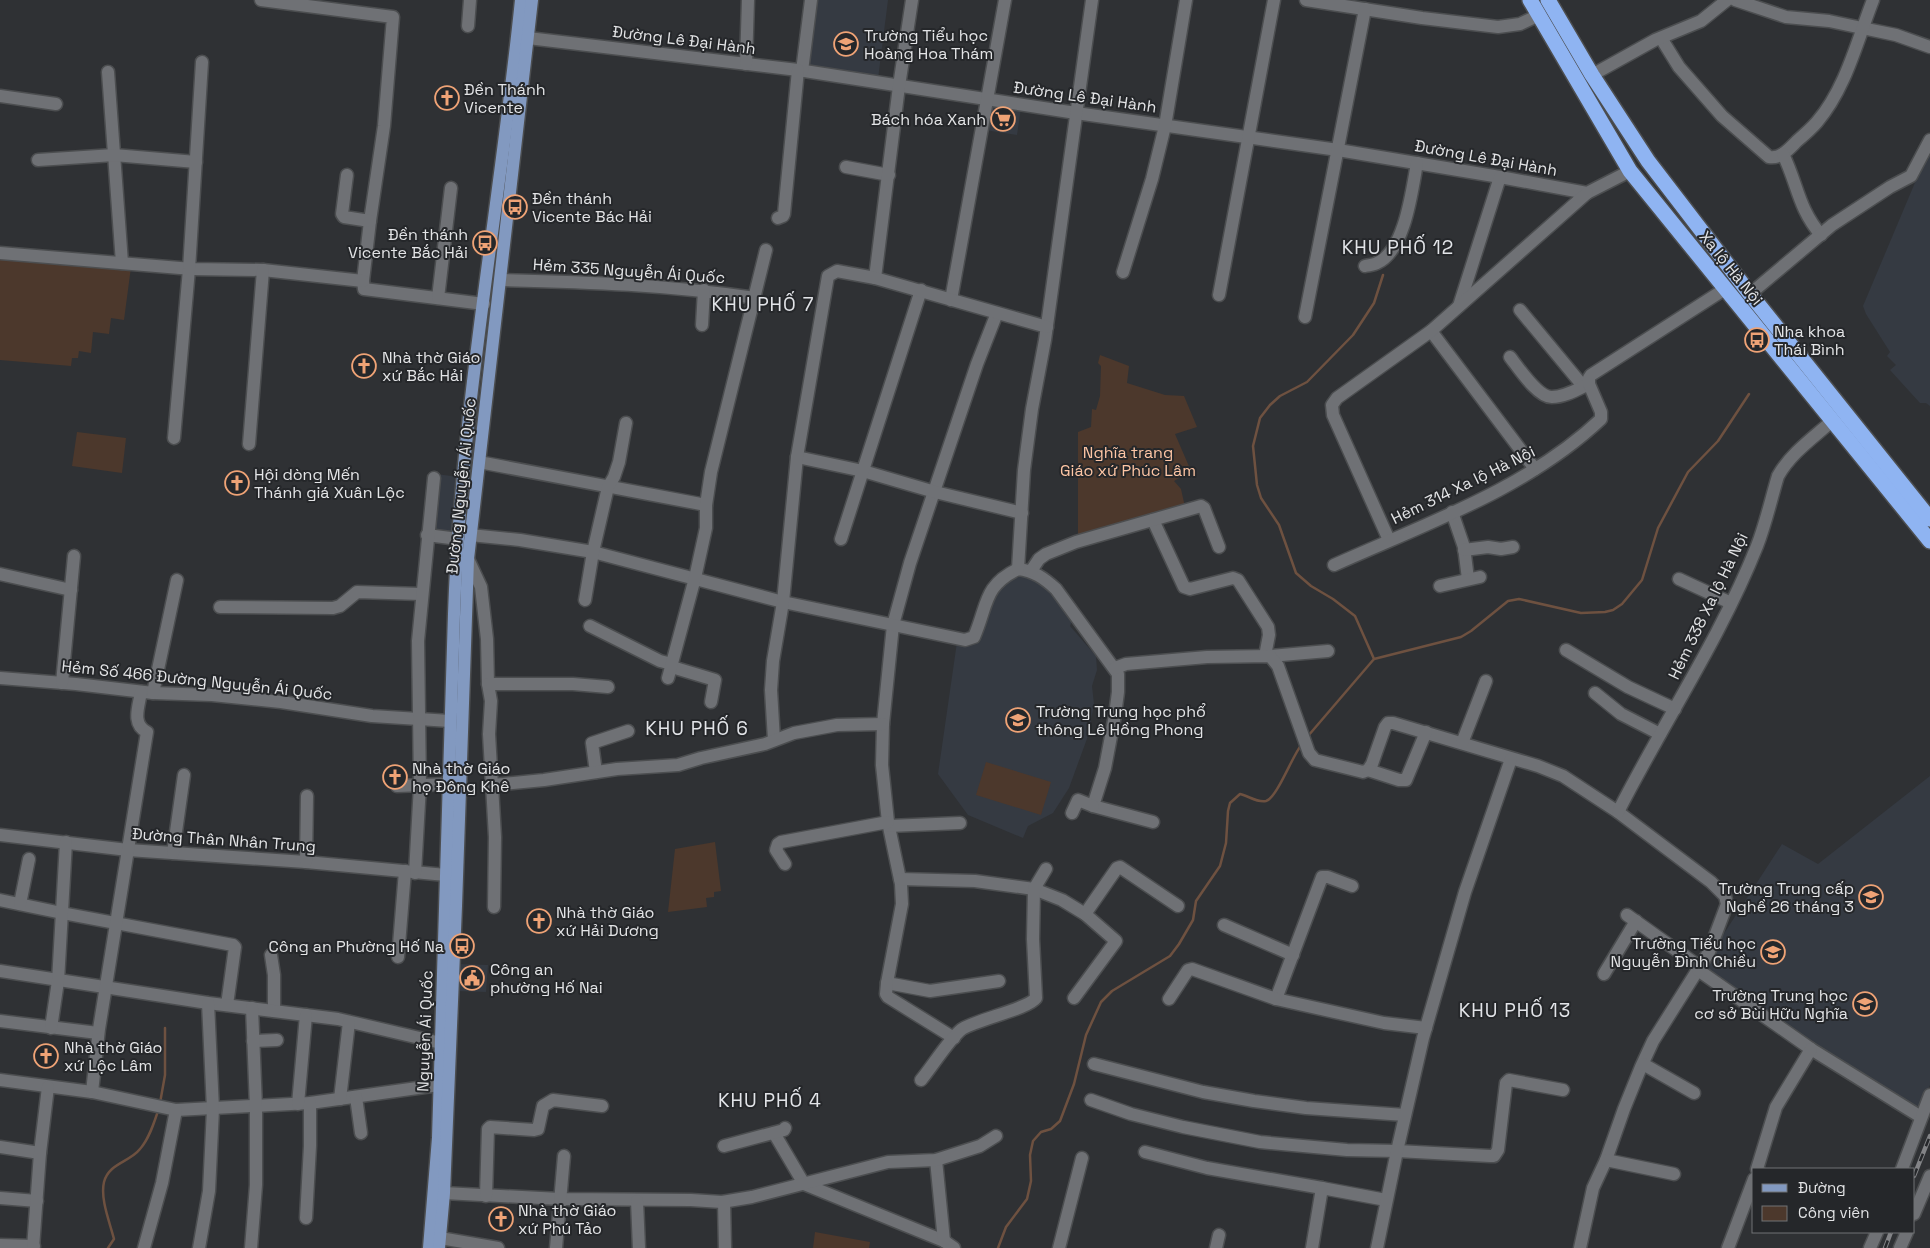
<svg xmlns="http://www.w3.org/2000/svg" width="1930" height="1248" font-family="'Space Grotesk',sans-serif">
	<rect width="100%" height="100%" fill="#2f3134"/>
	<g fill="#353a42">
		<path d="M814 0H888L878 79 806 68Z"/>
		<path d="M990 103 1021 108 1017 135 985 130Z"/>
		<path d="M1930 147V406L1926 403H1920L1890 370 1896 365 1887 356 1890 352 1866 314 1863 306Z"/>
		<path d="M436 474 459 477 453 535 429 532Z"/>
		<path d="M1018 572 1042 581 1073 619 1070 626 1096 656 1097 670 1092 686 1094 704 1088 736 1069 788 1053 813 1028 826 1023 838 968 815 938 774 957 642 967 644 992 594Z"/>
		<path d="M1930 776V1085L1919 1113 1812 1047 1701 969 1782 844 1818 864Z"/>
		<path d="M458 964 488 965 486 992 457 991Z"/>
	</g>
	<g fill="#4c382c">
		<path d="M0 256 131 267 124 320 111 318 109 334 93 332 91 353 79 351 78 358H72L71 366 0 360Z"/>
		<path d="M1100 355 1129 366 1127 383 1165 395 1184 396 1197 427 1175 434 1191 471 1174 481 1181 489 1185 507 1078 538V432L1091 427 1092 409 1096 410 1100 396 1101 366 1098 363Z"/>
		<path d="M77 432 126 438 122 473 72 466Z"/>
		<path d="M986 762 1051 782 1041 815 976 795Z"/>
		<path d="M715 842 721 891 714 892V897L706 898 707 907 668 912 675 849Z"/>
		<path d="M815 1232 870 1242 869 1248H813Z"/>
	</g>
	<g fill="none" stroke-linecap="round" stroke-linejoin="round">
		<g stroke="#6e5140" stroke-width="2.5">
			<path d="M1374 659 1461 637 1471 631 1508 601 1519 599 1581 613 1605 612 1613 610 1622 604 1642 580 1658 528 1688 472 1718 441 1749 394"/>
			<path d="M1308 736 1374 659 1355 616 1333 599 1311 586 1296 573 1279 525 1261 498 1257 485 1253 446 1260 418 1270 405 1280 396 1307 382 1353 335 1374 303 1383 275"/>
			<path d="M160 1103 165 1075V1028"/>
			<path d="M108 1248 114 1239C110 1223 100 1199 104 1182 109 1163 130 1162 140 1149 149 1139 154 1123 158 1111"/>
			<path d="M998 1248 1006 1227 1027 1199 1031 1181 1030 1155 1033 1141 1041 1132 1051 1129 1060 1121 1074 1084 1086 1035 1101 1002 1112 991 1170 956 1179 944 1193 920 1196 901 1220 866 1226 843 1228 811 1230 803 1240 794C1249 796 1257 803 1266 801 1277 798 1292 756 1302 744"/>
		</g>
		<g stroke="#4c4e50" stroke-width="15">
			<g id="minor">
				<path d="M261 0 393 17 384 126 370 221 363 281 364 289 484 304"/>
				<path d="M1306 0 1422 18 1498 27 1520 24 1539 15"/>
				<path d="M1735 0 1786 17 1829 21 1862 28 1896 35 1930 47"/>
				<path d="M468 26 470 0"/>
				<path d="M528 38 798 70 1076 113 1338 150 1500 177 1587 193 1630 171"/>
				<path d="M1661 38 1679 67 1722 116 1769 157C1781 159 1789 149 1797 141 1804 135 1811 129 1817 122 1846 88 1857 41 1873 0"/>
				<path d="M746 64 748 0"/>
				<path d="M802 71 811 0"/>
				<path d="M108 72 122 263"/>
				<path d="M1592 75 1655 40 1701 21 1727 0"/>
				<path d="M0 96 56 104"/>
				<path d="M1783 154C1798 185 1798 208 1821 235"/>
				<path d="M38 160 114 155 196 162"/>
				<path d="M846 167 889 175"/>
				<path d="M347 175 342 214 344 217 370 221"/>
				<path d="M778 218 783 216 784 214 798 70"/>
				<path d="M0 253 192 269 263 270 363 281"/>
				<path d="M1365 266C1369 265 1374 265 1377 263 1405 251 1412 190 1417 163"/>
				<path d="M1123 272 1152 179 1165 126 1186 0"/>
				<path d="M875 278 899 86 912 0"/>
				<path d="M501 280C586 282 671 285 755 298"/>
				<path d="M1750 294 1832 225 1890 187 1911 176 1930 140"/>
				<path d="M1219 295 1274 0"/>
				<path d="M438 298 451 188"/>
				<path d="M951 300 1005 0"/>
				<path d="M1459 306 1500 177"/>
				<path d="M1520 310 1583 386"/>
				<path d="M997 313 977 364 910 563 893 625 883 724 882 765 888 822 901 884 902 904 887 983 930 991 999 981"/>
				<path d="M1305 317 1365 9"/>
				<path d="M702 325 704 290"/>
				<path d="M1431 331 1535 469"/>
				<path d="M1510 357C1518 367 1538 398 1552 397 1565 397 1578 389 1589 384"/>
				<path d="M174 438 189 269 202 62"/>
				<path d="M249 444 263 270"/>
				<path d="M797 457 863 471 935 492 1022 513"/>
				<path d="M479 462 706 505"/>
				<path d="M1452 512 1464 547 1468 579"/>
				<path d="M1153 520 1184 587 1190 589 1233 578 1238 580 1268 627 1269 635 1265 656"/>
				<path d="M427 535 458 539"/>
				<path d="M470 535 520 540 593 552 783 602 965 640 974 637C988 605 983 586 1018 569 1034 571 1044 578 1056 589L1118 674V692L1115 715 1105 768 1093 806 1153 822"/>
				<path d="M841 539 921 290"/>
				<path d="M1389 540 1333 415 1332 405 1337 398 1431 331 1587 193"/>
				<path d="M1464 550 1488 547 1501 549 1513 547"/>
				<path d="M468 559 481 587 487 639 488 684 491 701 489 734 495 837 494 907"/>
				<path d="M1334 565C1425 524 1527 489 1601 419V412L1589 384V378L1591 375 1725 289"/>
				<path d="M1018 569 1024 470 1032 409 1045 340 1092 0"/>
				<path d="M1031 571 1039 559 1046 554 1076 542 1201 506 1204 508 1219 547"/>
				<path d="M0 574 71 590"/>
				<path d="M1679 579 1731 603"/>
				<path d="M1440 586 1480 577"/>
				<path d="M585 600 593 552 608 487 614 477 619 462 626 423"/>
				<path d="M220 607 333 608 340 606 357 592 421 594"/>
				<path d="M590 626 660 661 672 664"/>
				<path d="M1566 650 1628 687 1675 709"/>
				<path d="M1270 656 1328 651"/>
				<path d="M672 667 715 680 711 702"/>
				<path d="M1115 668 1126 664 1207 657 1270 656 1278 666 1309 753 1315 760 1363 772 1368 770 1372 764 1385 727 1388 723H1393L1538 766 1563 776 1618 812 1711 882 1725 896 1727 904 1709 952 1653 1041 1641 1067 1624 1109 1606 1160 1593 1188 1580 1248"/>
				<path d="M0 678 76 684 153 693 212 695 281 702 372 716 450 721"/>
				<path d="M668 678 695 578 706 528V505L711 472 766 250"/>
				<path d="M62 683 74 556"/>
				<path d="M488 684H573L608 687"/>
				<path d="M153 693 177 580"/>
				<path d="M1595 693 1621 714 1660 734"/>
				<path d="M774 740 771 690 773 661 783 602 797 457 828 276 837 271 875 278 1047 327"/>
				<path d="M1462 743 1486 681"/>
				<path d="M1368 770 1399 780H1406L1426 732"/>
				<path d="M596 772 592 743 628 731"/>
				<path d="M493 785 544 780 617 769 678 765 701 758 765 744 794 733 837 725 883 724"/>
				<path d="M397 786 449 784"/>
				<path d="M1618 812C1663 723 1720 639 1757 546 1766 523 1771 499 1778 476 1791 453 1813 438 1832 421"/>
				<path d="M1072 813 1078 800 1093 806"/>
				<path d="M889 826 960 823"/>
				<path d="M0 835 128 850 306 862 446 875"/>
				<path d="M173 853 184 775"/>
				<path d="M306 862 307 796"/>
				<path d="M785 864 776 850 778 844 781 842 888 822"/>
				<path d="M415 873 420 785 418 641 434 478"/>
				<path d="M900 879 975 881 1034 889 1062 900 1085 914 1116 941 1074 998"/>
				<path d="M1352 886 1328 877H1322L1276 999 1384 1023 1426 1028"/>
				<path d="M0 900 62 913 233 945 235 947 227 1005"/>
				<path d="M20 904 29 859"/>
				<path d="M1085 914 1117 868 1120 867 1178 906"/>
				<path d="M1627 915 1700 967"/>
				<path d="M1224 925 1293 955"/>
				<path d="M271 955 274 975V1011"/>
				<path d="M398 957 405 871"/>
				<path d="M1698 970 1811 1049 1921 1117"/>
				<path d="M0 971 208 1003 338 1019 441 1043"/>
				<path d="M1604 974 1636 921"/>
				<path d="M887 983 886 994 888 997 954 1038"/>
				<path d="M1169 999 1188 970 1192 969 1276 999"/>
				<path d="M0 1021 98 1033"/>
				<path d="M51 1028 58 981 66 842"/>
				<path d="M253 1041 277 1040"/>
				<path d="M1094 1064 1203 1092 1254 1101 1306 1108 1405 1115"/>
				<path d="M1643 1064 1694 1093"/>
				<path d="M0 1080 92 1092 176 1110 310 1103 439 1085"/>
				<path d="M921 1080C932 1067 949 1039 962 1029 978 1019 1028 1009 1036 998L1033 939 1034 889 1046 869"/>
				<path d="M92 1092 99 1029 147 732C131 724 139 706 141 692"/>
				<path d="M356 1097 361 1133"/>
				<path d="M340 1099 349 1022"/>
				<path d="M1091 1100 1131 1114 1183 1127 1260 1142 1347 1150 1397 1151 1490 1156H1494L1498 1150 1506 1083 1509 1080 1563 1090"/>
				<path d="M298 1104 306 1015"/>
				<path d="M774 1133 804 1184 944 1241 954 1248"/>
				<path d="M724 1146 784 1130 785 1128"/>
				<path d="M0 1147 40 1153"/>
				<path d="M1145 1152 1207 1168 1322 1188"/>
				<path d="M936 1160 944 1241"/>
				<path d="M1606 1160 1674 1174"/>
				<path d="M1757 1169 1776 1107 1811 1049"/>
				<path d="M1902 1169 1930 1095"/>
				<path d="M444 1193 560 1199 691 1200 722 1202 752 1197 888 1162 936 1160 980 1146 996 1136"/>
				<path d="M486 1196 488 1129 490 1127 534 1130 538 1129 543 1106 553 1100 602 1106"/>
				<path d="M0 1198 37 1201"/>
				<path d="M637 1201 639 1248"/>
				<path d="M724 1202 725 1248"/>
				<path d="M1914 1214 1930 1176"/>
				<path d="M306 1218 310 1146V1103"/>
				<path d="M440 1238 498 1248"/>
				<path d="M0 1245 34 1246"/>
				<path d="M33 1248 40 1153 48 1087"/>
				<path d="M144 1248 162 1183 176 1110"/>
				<path d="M199 1248 209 1191 213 1109 208 1003"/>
				<path d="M251 1248 256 1185V1107L252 1008"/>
				<path d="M556 1248 564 1156"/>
				<path d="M1059 1248 1082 1158"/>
				<path d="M1216 1248 1219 1235"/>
				<path d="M1312 1248 1322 1188 1386 1200"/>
				<path d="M1377 1248 1397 1151 1423 1038 1465 892 1511 759"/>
				<path d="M1728 1248 1754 1179"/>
				<path d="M1870 1248 1877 1232"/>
				<path d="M1900 1248 1907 1232"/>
			</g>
		</g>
		<g stroke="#4c4e50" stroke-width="15">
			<g id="major">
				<path d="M429 1248 438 1138 454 614C461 408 500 205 521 0"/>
				<path d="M439 1248 444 1193 456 906 468 559 532 0"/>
			</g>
		</g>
		<g stroke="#4c4e50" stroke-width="18">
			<g id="highway">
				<path d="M1530 0 1630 171 1930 541"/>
				<path d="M1548 0 1592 75 1648 161 1750 294 1930 519"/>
			</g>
		</g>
		<use href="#minor" stroke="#6f7175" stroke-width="12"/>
		<use href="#major" stroke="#8299c0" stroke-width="12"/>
		<use href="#highway" stroke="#8fb4f2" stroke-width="15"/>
		<g stroke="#838487" stroke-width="4.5">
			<g id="rail">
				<path d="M1914 1176 1930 1136"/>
				<path d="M1885 1248 1891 1232"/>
			</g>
		</g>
		<use href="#rail" stroke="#25272a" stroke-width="2.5" stroke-dasharray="8" stroke-linecap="butt"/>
	</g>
	<defs>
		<g id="school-ring" transform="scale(1.25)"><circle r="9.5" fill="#25272a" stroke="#efa376" stroke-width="1.5"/><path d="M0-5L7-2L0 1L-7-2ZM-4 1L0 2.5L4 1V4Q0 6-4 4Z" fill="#efa376"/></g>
		<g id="church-ring" transform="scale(1.25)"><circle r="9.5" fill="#25272a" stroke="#efa376" stroke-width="1.5"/><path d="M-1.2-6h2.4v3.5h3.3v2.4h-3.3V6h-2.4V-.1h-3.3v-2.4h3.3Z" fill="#efa376"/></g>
		<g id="supermarket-ring" transform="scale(1.25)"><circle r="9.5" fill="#25272a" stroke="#efa376" stroke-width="1.5"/><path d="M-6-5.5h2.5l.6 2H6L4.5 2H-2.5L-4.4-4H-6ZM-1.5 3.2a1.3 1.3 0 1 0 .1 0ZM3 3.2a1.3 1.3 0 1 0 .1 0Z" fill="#efa376"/></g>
		<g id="bus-ring" transform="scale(1.25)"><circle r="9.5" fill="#25272a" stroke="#efa376" stroke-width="1.5"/><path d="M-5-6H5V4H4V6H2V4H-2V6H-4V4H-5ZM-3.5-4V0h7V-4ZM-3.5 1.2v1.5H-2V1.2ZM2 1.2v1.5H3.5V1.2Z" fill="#efa376"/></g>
		<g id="university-ring" transform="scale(1.25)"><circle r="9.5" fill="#25272a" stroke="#efa376" stroke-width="1.5"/><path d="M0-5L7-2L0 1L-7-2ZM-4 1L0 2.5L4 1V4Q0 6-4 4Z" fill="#efa376"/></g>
		<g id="civic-ring" transform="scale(1.25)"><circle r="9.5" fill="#25272a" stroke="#efa376" stroke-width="1.5"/><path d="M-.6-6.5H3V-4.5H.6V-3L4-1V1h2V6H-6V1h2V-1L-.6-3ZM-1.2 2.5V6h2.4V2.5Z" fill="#efa376"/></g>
	</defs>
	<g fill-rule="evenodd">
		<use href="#school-ring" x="846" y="44"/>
		<use href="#church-ring" x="447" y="98"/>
		<use href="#supermarket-ring" x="1003" y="119"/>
		<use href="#bus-ring" x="515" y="207"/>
		<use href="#bus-ring" x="485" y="243"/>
		<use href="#bus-ring" x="1757" y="340"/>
		<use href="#church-ring" x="364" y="366"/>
		<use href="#church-ring" x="237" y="483"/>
		<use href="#school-ring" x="1018" y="720"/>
		<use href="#church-ring" x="395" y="777"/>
		<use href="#university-ring" x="1871" y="897"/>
		<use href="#church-ring" x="539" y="921"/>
		<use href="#bus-ring" x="462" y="946"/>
		<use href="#school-ring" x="1773" y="952"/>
		<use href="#civic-ring" x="472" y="978"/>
		<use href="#school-ring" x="1865" y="1004"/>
		<use href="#church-ring" x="46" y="1056"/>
		<use href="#church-ring" x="501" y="1219"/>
	</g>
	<g text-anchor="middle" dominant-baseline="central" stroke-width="4" stroke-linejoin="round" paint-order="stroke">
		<g font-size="16" fill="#e3e4e6" stroke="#25272a" text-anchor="start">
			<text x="864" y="35">Trường Tiểu học<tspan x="864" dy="18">Hoàng Hoa Thám</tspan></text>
			<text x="464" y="89">Đền Thánh<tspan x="464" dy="18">Vicente</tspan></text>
			<text x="986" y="119" text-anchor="end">Bách hóa Xanh</text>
			<text x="532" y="198">Đền thánh<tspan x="532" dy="18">Vicente Bác Hải</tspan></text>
			<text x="468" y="234" text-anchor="end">Đền thánh<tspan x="468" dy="18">Vicente Bắc Hải</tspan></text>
			<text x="1774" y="331">Nha khoa<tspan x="1774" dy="18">Thái Bình</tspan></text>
			<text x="382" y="357">Nhà thờ Giáo<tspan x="382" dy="18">xứ Bắc Hải</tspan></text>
			<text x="254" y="474">Hội dòng Mến<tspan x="254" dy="18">Thánh giá Xuân Lộc</tspan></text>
			<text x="1036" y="711">Trường Trung học phổ<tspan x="1036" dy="18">thông Lê Hồng Phong</tspan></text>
			<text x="412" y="768">Nhà thờ Giáo<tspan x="412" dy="18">họ Đông Khê</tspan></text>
			<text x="1854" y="888" text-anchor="end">Trường Trung cấp<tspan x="1854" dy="18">Nghề 26 tháng 3</tspan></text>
			<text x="556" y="912">Nhà thờ Giáo<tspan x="556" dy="18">xứ Hải Dương</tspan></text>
			<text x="1756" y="943" text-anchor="end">Trường Tiểu học<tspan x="1756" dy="18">Nguyễn Đình Chiều</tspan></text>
			<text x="444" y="946" text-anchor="end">Công an Phường Hố Na</text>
			<text x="490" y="969">Công an<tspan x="490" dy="18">phường Hố Nai</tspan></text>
			<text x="1848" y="995" text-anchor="end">Trường Trung học<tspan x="1848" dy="18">cơ sở Bùi Hữu Nghĩa</tspan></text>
			<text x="64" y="1047">Nhà thờ Giáo<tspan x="64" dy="18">xứ Lộc Lâm</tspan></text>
			<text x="518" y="1210">Nhà thờ Giáo<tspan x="518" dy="18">xứ Phú Tảo</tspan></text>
		</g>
		<g font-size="16" fill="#e3e4e6" stroke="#25272a">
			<text transform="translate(684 40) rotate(7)">Đường Lê Đại Hành</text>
			<text transform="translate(1085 97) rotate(8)">Đường Lê Đại Hành</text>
			<text transform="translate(1486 158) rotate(10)">Đường Lê Đại Hành</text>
			<text transform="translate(1731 268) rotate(51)">Xa lộ Hà Nội</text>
			<text transform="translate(629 271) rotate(4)">Hẻm 335 Nguyễn Ái Quốc</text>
			<text transform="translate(1463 485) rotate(-26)">Hẻm 314 Xa lộ Hà Nội</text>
			<text transform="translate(461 486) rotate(-84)">Đường Nguyễn Ái Quốc</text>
			<text transform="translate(1708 606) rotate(-64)">Hẻm 338 Xa lộ Hà Nội</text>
			<text transform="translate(197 680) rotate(6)">Hẻm Số 466 Đường Nguyễn Ái Quốc</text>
			<text transform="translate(224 840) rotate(4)">Đường Thân Nhân Trung</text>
			<text transform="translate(425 1031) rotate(-88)">Nguyễn Ái Quốc</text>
		</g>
		<g font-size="16" fill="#fec6a5" stroke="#25272a">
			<text x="1128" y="452">Nghĩa trang<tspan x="1128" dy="18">Giáo xứ Phúc Lâm</tspan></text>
		</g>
		<g font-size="19" letter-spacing="1" fill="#e2e4e8" stroke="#25272a">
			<text x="1398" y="247">KHU PHỐ 12</text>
			<text x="763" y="304">KHU PHỐ 7</text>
			<text x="697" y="728">KHU PHỐ 6</text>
			<text x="1515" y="1010">KHU PHỐ 13</text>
			<text x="770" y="1100">KHU PHỐ 4</text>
		</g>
	</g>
	<rect x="1752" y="1168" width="162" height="65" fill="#25272a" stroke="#717375"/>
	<rect x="1762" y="1184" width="25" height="8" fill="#8299c0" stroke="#717375"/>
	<text x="1798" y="1193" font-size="15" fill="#e3e4e6">Đường</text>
	<rect x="1762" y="1206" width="25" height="15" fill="#4c382c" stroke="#717375"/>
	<text x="1798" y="1218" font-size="15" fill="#e3e4e6">Công viên</text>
</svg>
